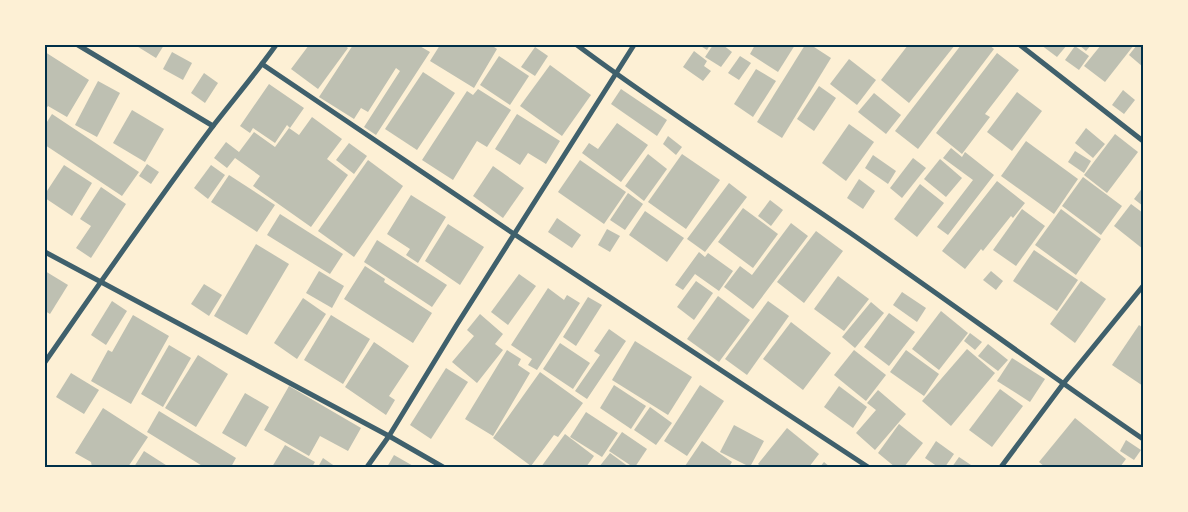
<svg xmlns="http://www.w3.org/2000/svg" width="1188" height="512" font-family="'Fira Sans Condensed',sans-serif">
	<rect width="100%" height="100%" fill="#fdf0d5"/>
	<g fill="#bec0b2">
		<path d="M135 45H164L156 58Z"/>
		<path d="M309 45H344L348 48 318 89 291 69Z"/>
		<path d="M353 45H418L430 52 376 135 364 127 400 71 396 68 368 112 361 108 354 119 319 97Z"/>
		<path d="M440 45H474L478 47 480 45H491L497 49 474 88 430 61Z"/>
		<path d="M699 45H710L707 50Z"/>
		<path d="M713 45H723L732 52 721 67 705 57Z"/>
		<path d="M755 45H795L778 72 750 54Z"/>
		<path d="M805 45H811L831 58 782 138 757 122Z"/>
		<path d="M908 45H955L909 103 881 80Z"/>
		<path d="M961 45H989L994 49 918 149 895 131Z"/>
		<path d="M1041 45H1067L1057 57Z"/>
		<path d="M1079 45H1091L1086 51Z"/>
		<path d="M1101 45H1134L1105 82 1084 66Z"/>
		<path d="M1137 45H1143V67L1129 55Z"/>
		<path d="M1075 46 1089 56 1079 70 1065 60Z"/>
		<path d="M535 47 548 56 535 76 521 67Z"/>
		<path d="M694 51 707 61 704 66 711 71 703 81 683 67Z"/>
		<path d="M45 52 89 80 67 117 48 106 45 110Z"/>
		<path d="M172 52 192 63 183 80 163 69Z"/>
		<path d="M997 53 1019 70 985 114 990 117 962 154 936 133Z"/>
		<path d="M499 56 529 76 510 105 480 85Z"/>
		<path d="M740 56 751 63 739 80 728 73Z"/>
		<path d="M849 59 876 80 857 105 830 84Z"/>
		<path d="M550 65 591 95 562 136 520 106Z"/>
		<path d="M756 69 776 81 753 117 734 104Z"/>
		<path d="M423 72 455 93 417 150 385 129Z"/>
		<path d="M204 73 218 83 205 103 191 93Z"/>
		<path d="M98 81 120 93 97 137 75 125Z"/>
		<path d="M269 84 304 108 290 128 287 125 275 143 253 128 250 133 240 126Z"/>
		<path d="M819 86 836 98 814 131 797 119Z"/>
		<path d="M478 89 511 110 487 147 477 141 453 180 422 160 467 91 473 95Z"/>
		<path d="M621 89 667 120 657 136 611 104Z"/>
		<path d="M1123 90 1135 100 1124 114 1112 105Z"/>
		<path d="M1017 92 1042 111 1012 151 987 132Z"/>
		<path d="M874 93 901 115 886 134 858 112Z"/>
		<path d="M132 110 164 129 145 162 113 143Z"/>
		<path d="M52 114 139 172 122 196 45 145V125Z"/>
		<path d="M517 114 560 141 546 164 528 153 520 165 495 149Z"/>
		<path d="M312 117 342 139 327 159 348 175 311 227 253 186 260 176 235 158 227 168 214 158 226 142 239 152 254 132 275 147 289 128 299 135Z"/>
		<path d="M617 123 648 145 621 182 582 153 589 143 598 149Z"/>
		<path d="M849 124 874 142 846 181 822 163Z"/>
		<path d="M1086 128 1105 144 1093 158 1075 143Z"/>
		<path d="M1115 134 1138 152 1107 193 1084 175Z"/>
		<path d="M668 136 682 147 676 155 663 144Z"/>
		<path d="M1026 141 1078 179 1054 214 1001 176Z"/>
		<path d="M349 143 367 156 354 174 336 160Z"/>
		<path d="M951 148 962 157 965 152 994 175 948 235 937 227 973 180 943 158Z"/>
		<path d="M1075 151 1091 161 1084 173 1068 162Z"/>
		<path d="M648 154 667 169 644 201 625 186Z"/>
		<path d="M682 154 720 180 686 229 648 202Z"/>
		<path d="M873 155 896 171 888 184 865 168Z"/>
		<path d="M913 158 926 168 902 198 890 188Z"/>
		<path d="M940 159 962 178 946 197 924 179Z"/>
		<path d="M368 160 403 186 354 257 318 231Z"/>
		<path d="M580 160 626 192 604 224 558 192Z"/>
		<path d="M147 164 159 172 151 184 139 176Z"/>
		<path d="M64 165 92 183 72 216 45 198V194Z"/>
		<path d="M211 165 225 175 208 199 194 188Z"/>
		<path d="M493 166 524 188 503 218 473 196Z"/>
		<path d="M229 175 275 205 257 232 211 202Z"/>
		<path d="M1083 177 1122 206 1101 235 1062 206Z"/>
		<path d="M859 179 875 191 863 209 847 198Z"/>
		<path d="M997 181 1025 203 1013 218 1011 216 983 251 981 249 965 269 942 251Z"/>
		<path d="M729 183 747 197 705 252 687 239Z"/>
		<path d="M920 184 944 203 917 237 894 219Z"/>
		<path d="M101 187 126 204 91 258 76 248 91 226 80 219Z"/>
		<path d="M1143 187V206L1134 199Z"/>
		<path d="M628 193 643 204 625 230 610 220Z"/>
		<path d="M411 195 446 217 418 263 406 255 410 249 387 234Z"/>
		<path d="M770 200 783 210 771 226 758 216Z"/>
		<path d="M1131 204 1143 213V249L1114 226Z"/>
		<path d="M743 208 778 234 753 268 718 242Z"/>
		<path d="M1022 209 1045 226 1016 266 993 250Z"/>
		<path d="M1061 209 1101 239 1076 275 1035 245Z"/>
		<path d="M645 211 684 238 667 262 629 235Z"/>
		<path d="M280 214 343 254 330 274 267 235Z"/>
		<path d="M557 218 581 235 572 248 548 232Z"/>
		<path d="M791 223 808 236 753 309 724 287 740 266 752 275Z"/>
		<path d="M448 224 484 247 460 285 425 261Z"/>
		<path d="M607 229 620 236 610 252 598 245Z"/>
		<path d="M816 231 843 251 804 303 777 282Z"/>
		<path d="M377 240 447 285 432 307 364 262Z"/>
		<path d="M256 244 289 264 247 335 214 316Z"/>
		<path d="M1034 250 1078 280 1057 311 1013 281Z"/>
		<path d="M699 252 705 257 708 253 733 271 719 291 695 274 683 290 675 285Z"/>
		<path d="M365 266 385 279 384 282 432 313 413 343 344 299Z"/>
		<path d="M45 271 68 285 50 314 45 311Z"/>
		<path d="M319 271 344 286 332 308 306 293Z"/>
		<path d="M991 271 1003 281 996 290 983 280Z"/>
		<path d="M519 274 536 286 508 325 491 312Z"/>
		<path d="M838 276 869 299 844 331 814 309Z"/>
		<path d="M696 281 713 293 694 320 677 307Z"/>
		<path d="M1081 281 1106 299 1075 343 1050 324Z"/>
		<path d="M204 284 222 295 209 316 191 304Z"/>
		<path d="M548 288 564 300 567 295 580 303 537 370 528 365 532 359 511 345Z"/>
		<path d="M902 292 926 308 917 322 893 305Z"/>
		<path d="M718 296 750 320 719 362 687 339Z"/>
		<path d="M588 297 602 305 576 346 563 337Z"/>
		<path d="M303 298 326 314 297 359 274 343Z"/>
		<path d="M112 301 127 311 106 345 91 335Z"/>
		<path d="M768 301 789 316 747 375 725 359Z"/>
		<path d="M871 302 884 313 855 348 842 337Z"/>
		<path d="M941 311 968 333 939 370 912 349Z"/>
		<path d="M889 313 915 332 889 366 864 347Z"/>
		<path d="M480 314 503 334 495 344 503 350 477 383 452 362 474 336 467 330Z"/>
		<path d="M133 315 169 336 131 404 91 381 108 350 112 352Z"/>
		<path d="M331 315 370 339 343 384 304 360Z"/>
		<path d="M791 322 831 353 803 390 763 359Z"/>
		<path d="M1139 325 1143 328V386L1112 365Z"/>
		<path d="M609 329 626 341 587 399 575 391 600 355 594 351Z"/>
		<path d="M970 333 982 342 975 350 964 341Z"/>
		<path d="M635 341 692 377 668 415 612 380Z"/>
		<path d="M374 342 409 366 389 396 395 400 386 415 345 387Z"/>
		<path d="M560 343 590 363 573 389 543 369Z"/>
		<path d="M988 344 1008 360 998 371 978 356Z"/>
		<path d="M169 345 191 358 163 407 141 394Z"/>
		<path d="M967 349 995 373 951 426 922 401Z"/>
		<path d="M507 350 521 359 518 365 530 373 493 436 465 419Z"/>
		<path d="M854 350 886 375 866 401 834 375Z"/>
		<path d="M906 350 939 374 924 396 890 372Z"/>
		<path d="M198 355 228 374 196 427 165 408Z"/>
		<path d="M1012 358 1045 379 1030 402 997 381Z"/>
		<path d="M446 368 468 382 431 439 410 425Z"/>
		<path d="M540 372 583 403 558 437 554 435 531 466 493 438Z"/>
		<path d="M71 373 99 390 84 414 56 397Z"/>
		<path d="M614 385 646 406 631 429 600 408Z"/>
		<path d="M700 385 724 401 687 456 664 441Z"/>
		<path d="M289 386 361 428 348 451 320 436 309 456 264 430Z"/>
		<path d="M839 386 867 407 853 428 824 407Z"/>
		<path d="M1000 389 1023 406 992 447 969 430Z"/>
		<path d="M878 390 906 414 875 450 856 433 876 410 867 403Z"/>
		<path d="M245 393 269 407 246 447 222 433Z"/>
		<path d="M650 407 672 423 656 445 634 430Z"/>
		<path d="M103 408 148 437 128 467H92L91 462 75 453Z"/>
		<path d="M159 411 236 458 231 467H204L147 432Z"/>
		<path d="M586 412 618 433 602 457 570 437Z"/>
		<path d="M1075 418 1126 459 1120 467H1045L1039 462Z"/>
		<path d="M899 424 923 443 904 467H895L878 453Z"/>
		<path d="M734 425 764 441 750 467 720 452Z"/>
		<path d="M787 428 819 454 809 467H762L758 464Z"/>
		<path d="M622 432 647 449 635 467H633L609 451Z"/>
		<path d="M565 434 594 456 586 467H541Z"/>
		<path d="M1126 440 1141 450 1134 460 1120 451Z"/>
		<path d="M702 441 732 462 729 467H687L685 466Z"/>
		<path d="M936 441 954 454 945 467H938L925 458Z"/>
		<path d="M285 445 315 462 312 467H272Z"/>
		<path d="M144 451 169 467H134Z"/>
		<path d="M610 453 629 467H599Z"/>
		<path d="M394 455 415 467H387Z"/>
		<path d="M959 457 971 465 969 467H952Z"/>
		<path d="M323 458 336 467H318Z"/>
		<path d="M824 462 830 467H820Z"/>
	</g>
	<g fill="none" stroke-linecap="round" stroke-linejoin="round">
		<g stroke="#3f606c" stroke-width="5">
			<path d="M78 45 213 126"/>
			<path d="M577 45C665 111 758 169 849 232 947 300 1044 371 1143 439"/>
			<path d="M1020 45 1143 141"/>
			<path d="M262 64 514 234 868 467"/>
			<path d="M45 252 389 436 443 467"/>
			<path d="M45 362C100 283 155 203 213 126 234 99 256 73 276 45"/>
			<path d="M367 467 389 436 456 326 634 45"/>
			<path d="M1001 467 1063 384 1143 286"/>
		</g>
	</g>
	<rect width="1188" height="512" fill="none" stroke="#fdf0d5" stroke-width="92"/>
	<rect x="46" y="46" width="1096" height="420" fill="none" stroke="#003049" stroke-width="2"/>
</svg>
